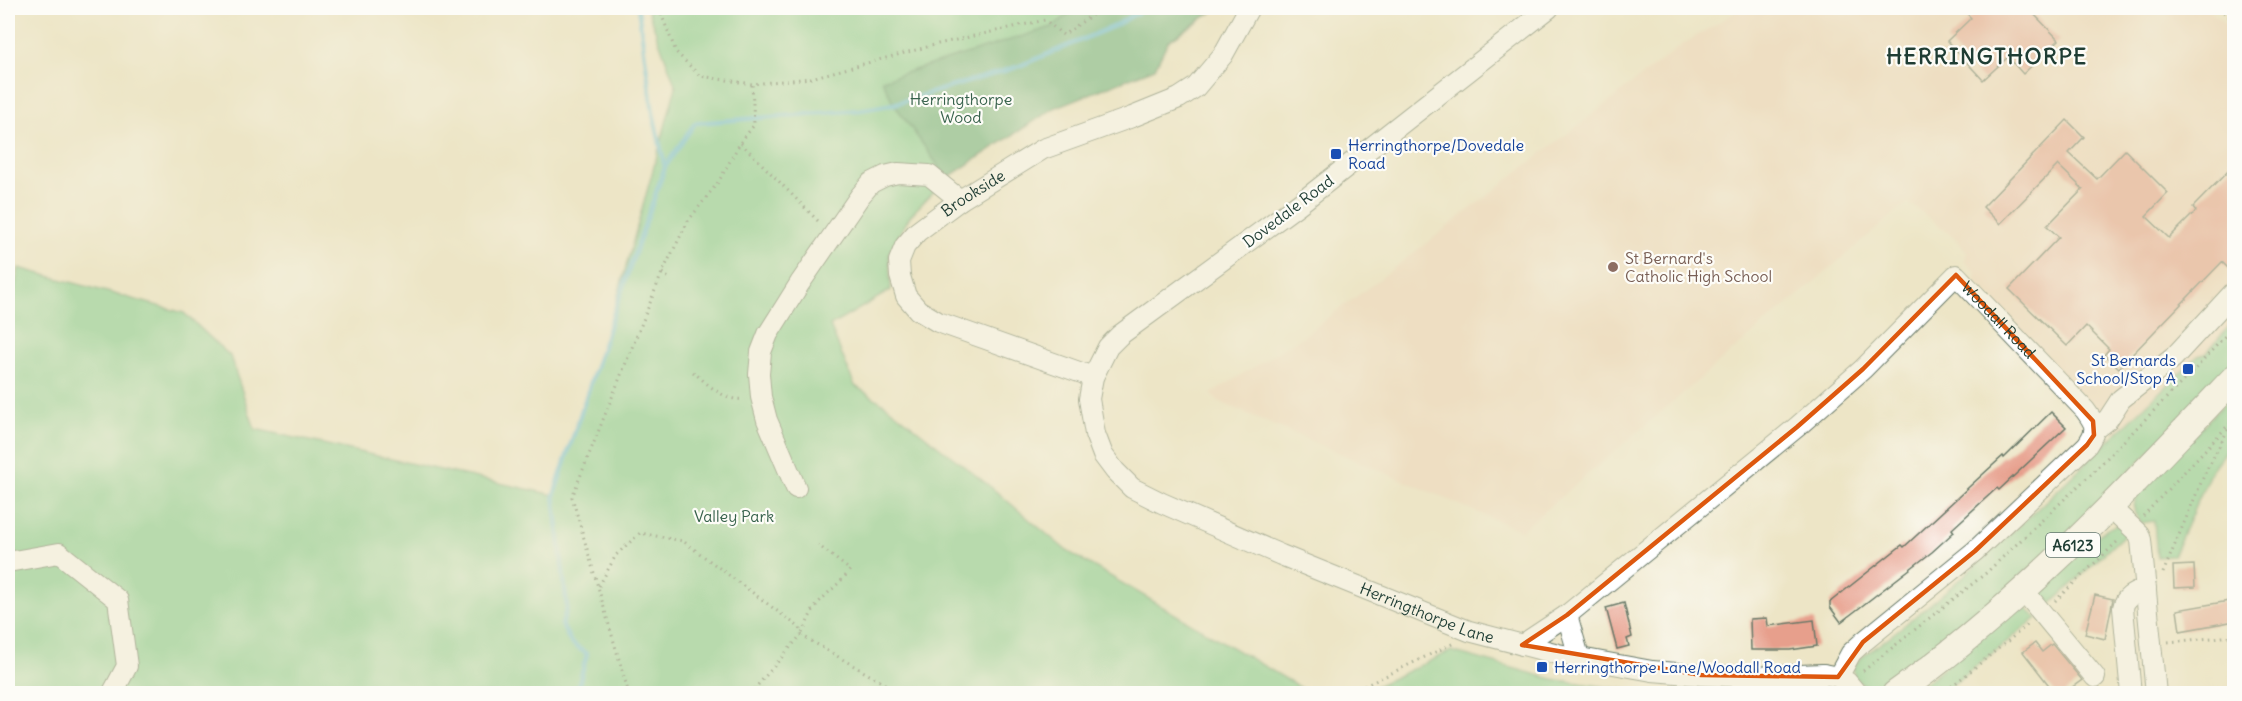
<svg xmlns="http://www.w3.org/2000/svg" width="2242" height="701" font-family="Delius,sans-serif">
	<rect width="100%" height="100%" fill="#fdfcf7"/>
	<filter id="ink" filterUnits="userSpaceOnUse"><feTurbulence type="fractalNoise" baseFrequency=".0167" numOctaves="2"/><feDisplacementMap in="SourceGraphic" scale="12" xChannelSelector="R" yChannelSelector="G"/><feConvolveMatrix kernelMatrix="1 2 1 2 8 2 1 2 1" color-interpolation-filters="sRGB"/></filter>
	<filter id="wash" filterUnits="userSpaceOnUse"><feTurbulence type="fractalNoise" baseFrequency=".008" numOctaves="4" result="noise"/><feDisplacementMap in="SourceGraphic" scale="24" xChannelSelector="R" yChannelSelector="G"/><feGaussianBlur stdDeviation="1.35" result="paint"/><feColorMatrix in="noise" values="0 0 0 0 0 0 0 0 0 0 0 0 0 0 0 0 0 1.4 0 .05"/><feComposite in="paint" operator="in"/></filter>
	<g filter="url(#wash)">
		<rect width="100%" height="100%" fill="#ede5c6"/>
		<path fill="#efd6bc" d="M1750 8H2207L2234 32V321L2205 354 2197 356 2115 433 2104 423 1976 281V272L1965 262 1967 251 1953 236 1908 202 1521 531 1220 402 1211 394 1306 334 1402 262 1683 44 1736 12Z"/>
		<g fill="#79cd8f" stroke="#4c8562" stroke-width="1.5">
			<path d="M647 8H1218L1168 41 1155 68 1054 108 947 178 910 216 889 253 891 290 830 326 855 386 886 405 992 488 1067 551 1310 693 8 694V314L19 268 184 313 230 356 255 429 554 495 610 324 676 87Z"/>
			<path d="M2234 321V365C2166 433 2101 504 2030 568 1983 610 1934 650 1885 688 1871 690 1864 686 1854 677L1853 667 1862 657C1984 569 2088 458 2198 356L2205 354Z"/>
			<path d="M2234 393V439L2212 469 2173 556 2157 557 2154 521 2142 523C2133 514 2132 508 2137 496Z"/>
			<path d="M2118 525 2127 532 2049 606C2042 598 2041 593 2045 583 2060 569 2100 527 2118 525Z"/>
			<path d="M2024 607 2037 618 1942 693 1911 694 2013 611Z"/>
			<path d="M1451 651 1552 679 1648 693H1361Z"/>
		</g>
		<path fill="#62b07a" stroke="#407657" stroke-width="1.5" d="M1077 8H1218L1168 41 1155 68 1054 108 947 178 894 104 882 80 1052 27Z"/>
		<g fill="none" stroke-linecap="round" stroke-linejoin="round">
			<g stroke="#5bbbda" stroke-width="4.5">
				<path d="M638 8 653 113 665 167"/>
				<path d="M579 694 577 691 587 654 571 643 562 625 567 607 554 495 610 324 665 167 695 123 860 110 894 104 1017 67 1112 27 1146 8"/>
			</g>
		</g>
		<g id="blocks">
			<g fill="#e79f8c">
				<path d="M1962 8H2028L2059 40 2023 74 2008 57 1983 80 1947 41 1971 18Z"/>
				<path d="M2067 120 2084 137 2069 153 2097 179 2125 150 2168 193 2146 216 2169 238 2196 211 2193 207 2235 164V261L2228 268 2222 262 2119 368 2104 355 2109 349 2086 326 2067 346 2009 289 2059 237 2047 226 2083 189 2058 165 2000 224 1983 207Z"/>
				<path d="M2051 412 2066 427 1999 490 1997 488 1952 529 1954 532 1932 552 1841 622 1830 607V602L1902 545 1904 547 1970 486 2003 456 2004 458Z"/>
				<path d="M2194 565 2195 587 2174 588 2173 566Z"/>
				<path d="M2095 595 2113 599 2105 639 2085 634Z"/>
				<path d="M2235 600V621L2180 631 2177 610Z"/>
				<path d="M1624 603 1632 637 1627 639 1629 646 1617 649 1606 608Z"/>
				<path d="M1767 618 1768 626 1814 620 1817 646 1790 650H1751L1750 619Z"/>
				<path d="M2035 643 2042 652 2052 644 2082 680 2064 693H2055L2023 652Z"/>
			</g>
		</g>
	</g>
	<g filter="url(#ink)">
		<use href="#blocks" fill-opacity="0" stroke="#677867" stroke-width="1.5"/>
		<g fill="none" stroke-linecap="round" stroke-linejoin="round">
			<g stroke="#677867" stroke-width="22">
				<g id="minor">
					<path id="s1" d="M1549 8 1299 204 1120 335 1108 347 1093 377 1089 399 1095 434 1103 455 1115 471 1132 488 1162 503 1281 555 1469 631 1558 654 1652 671 1701 675 1752 677 1823 674 1838 677 1847 682 1857 694"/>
					<path id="s2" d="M1093 377 938 322 918 310 906 296 900 276 899 261 905 246 917 232 960 200 1043 149 1132 117 1179 98 1196 87 1223 55 1249 8"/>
					<path d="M2095 429 2108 419 2121 399 2173 358 2234 292"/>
					<path d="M796 488 767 420 761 397 759 374 761 352 768 334 800 283 860 196 871 183 885 176 898 173 929 175 960 200"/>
					<path d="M2111 508 2139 534 2141 540 2156 694"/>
					<path d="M8 562 59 553 118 600 127 666 112 694"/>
					<path d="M2023 590 2095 677"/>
					<path d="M1567 615 1579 657"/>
					<path id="s3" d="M1522 645 1567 615 1797 427 1863 369 1956 275 2085 410C2096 425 2098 429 2087 445L1975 551 1863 642 1851 653 1838 677"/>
					<path d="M1805 694 1823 674"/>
					<path d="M2131 694 2123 608C2125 596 2135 593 2146 588"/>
				</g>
			</g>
			<g stroke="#677867" stroke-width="28">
				<path id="major" d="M1895 694C2022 604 2128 490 2234 378"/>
			</g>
			<g stroke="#677867" stroke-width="3" stroke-dasharray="1.5 4.5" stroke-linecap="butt">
				<path d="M659 8 676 52 700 76 752 84 811 78 938 44 1045 20 1063 35 1102 8"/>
				<path d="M2219 8 2234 21"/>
				<path d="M741 143 821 224"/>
				<path d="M662 273 670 279"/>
				<path d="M693 372C707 383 724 402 744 399"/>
				<path d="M2143 516 2234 419"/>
				<path d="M2163 573 2206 471 2231 424"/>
				<path d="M599 586 616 555 640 533 683 541 800 628 801 635"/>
				<path d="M2055 601 2119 540"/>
				<path d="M802 633C807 624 810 614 816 606 826 593 840 584 850 570L818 545"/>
				<path d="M2168 642 2234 636"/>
				<path d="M1863 671 1986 573 2091 474 2198 366 2234 326"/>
				<path d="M629 694 572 497 662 273 688 221 719 181 740 143 754 125 752 84"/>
				<path d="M750 694 801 635 902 694"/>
				<path d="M1348 694 1454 643"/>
				<path d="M1942 694 2030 623"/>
			</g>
			<use href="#minor" stroke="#fff" stroke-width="20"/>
			<use href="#major" stroke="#fff" stroke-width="26"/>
		</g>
	</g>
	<path d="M0 0H2242V701H0ZM1956 275 2093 421 2094 435 2087 445 1975 551 1863 642 1838 677 1701 675 1522 645 1567 615 1797 427 1863 369Z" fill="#ede5c6" fill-opacity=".55" fill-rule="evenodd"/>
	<path fill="none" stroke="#de580e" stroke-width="4.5" stroke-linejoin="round" d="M1956 275 2093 421 2094 435 2087 445 1975 551 1863 642 1838 677 1701 675 1522 645 1567 615 1797 427 1863 369Z"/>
	<g fill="#1a4fb4" stroke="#fdfcf7" stroke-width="2">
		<rect x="1330" y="148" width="12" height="12" rx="3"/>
		<rect x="2182" y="363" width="12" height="12" rx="3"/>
		<rect x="1536" y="661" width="12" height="12" rx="3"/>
	</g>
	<circle fill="#8d6e63" stroke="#fdfcf7" stroke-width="2" cx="1613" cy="267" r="6"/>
	<g text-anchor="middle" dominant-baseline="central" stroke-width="4.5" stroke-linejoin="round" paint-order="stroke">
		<rect fill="#fdfcf7" stroke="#62766e" stroke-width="1.5" x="2046" y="533" width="54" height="24" rx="4.5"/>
		<g font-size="15" font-weight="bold" fill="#1f3d34">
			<text x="2073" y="545">A6123</text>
		</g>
		<g font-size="16" fill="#36614b" stroke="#fdfcf7">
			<text x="961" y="99">Herringthorpe<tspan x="961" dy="18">Wood</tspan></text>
			<text x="734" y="516">Valley Park</text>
		</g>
		<g font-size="16" fill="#164399" stroke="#fdfcf7" text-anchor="start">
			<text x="1348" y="145">Herringthorpe/Dovedale<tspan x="1348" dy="18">Road</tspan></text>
			<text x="2176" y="360" text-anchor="end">St Bernards<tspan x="2176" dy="18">School/Stop A</tspan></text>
			<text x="1554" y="667">Herringthorpe Lane/Woodall Road</text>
		</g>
		<g font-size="16" fill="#1f3d34" stroke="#fdfcf7">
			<text stroke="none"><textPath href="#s2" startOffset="345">Brookside</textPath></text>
			<text transform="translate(1288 211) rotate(-37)">Dovedale Road</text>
			<text stroke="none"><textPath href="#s3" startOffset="633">Woodall Road</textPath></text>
			<text stroke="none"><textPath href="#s1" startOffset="1035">Herringthorpe Lane</textPath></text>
		</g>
		<g font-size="16" fill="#785e54" stroke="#fdfcf7" text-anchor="start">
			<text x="1625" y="258">St Bernard's<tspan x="1625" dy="18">Catholic High School</tspan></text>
		</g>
		<g font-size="22" font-weight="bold" letter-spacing="1.5" fill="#1f3d34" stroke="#fdfcf7">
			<text x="1987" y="56">HERRINGTHORPE</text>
		</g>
	</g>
	<rect width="2242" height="701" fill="none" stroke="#fdfcf7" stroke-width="30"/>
</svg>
